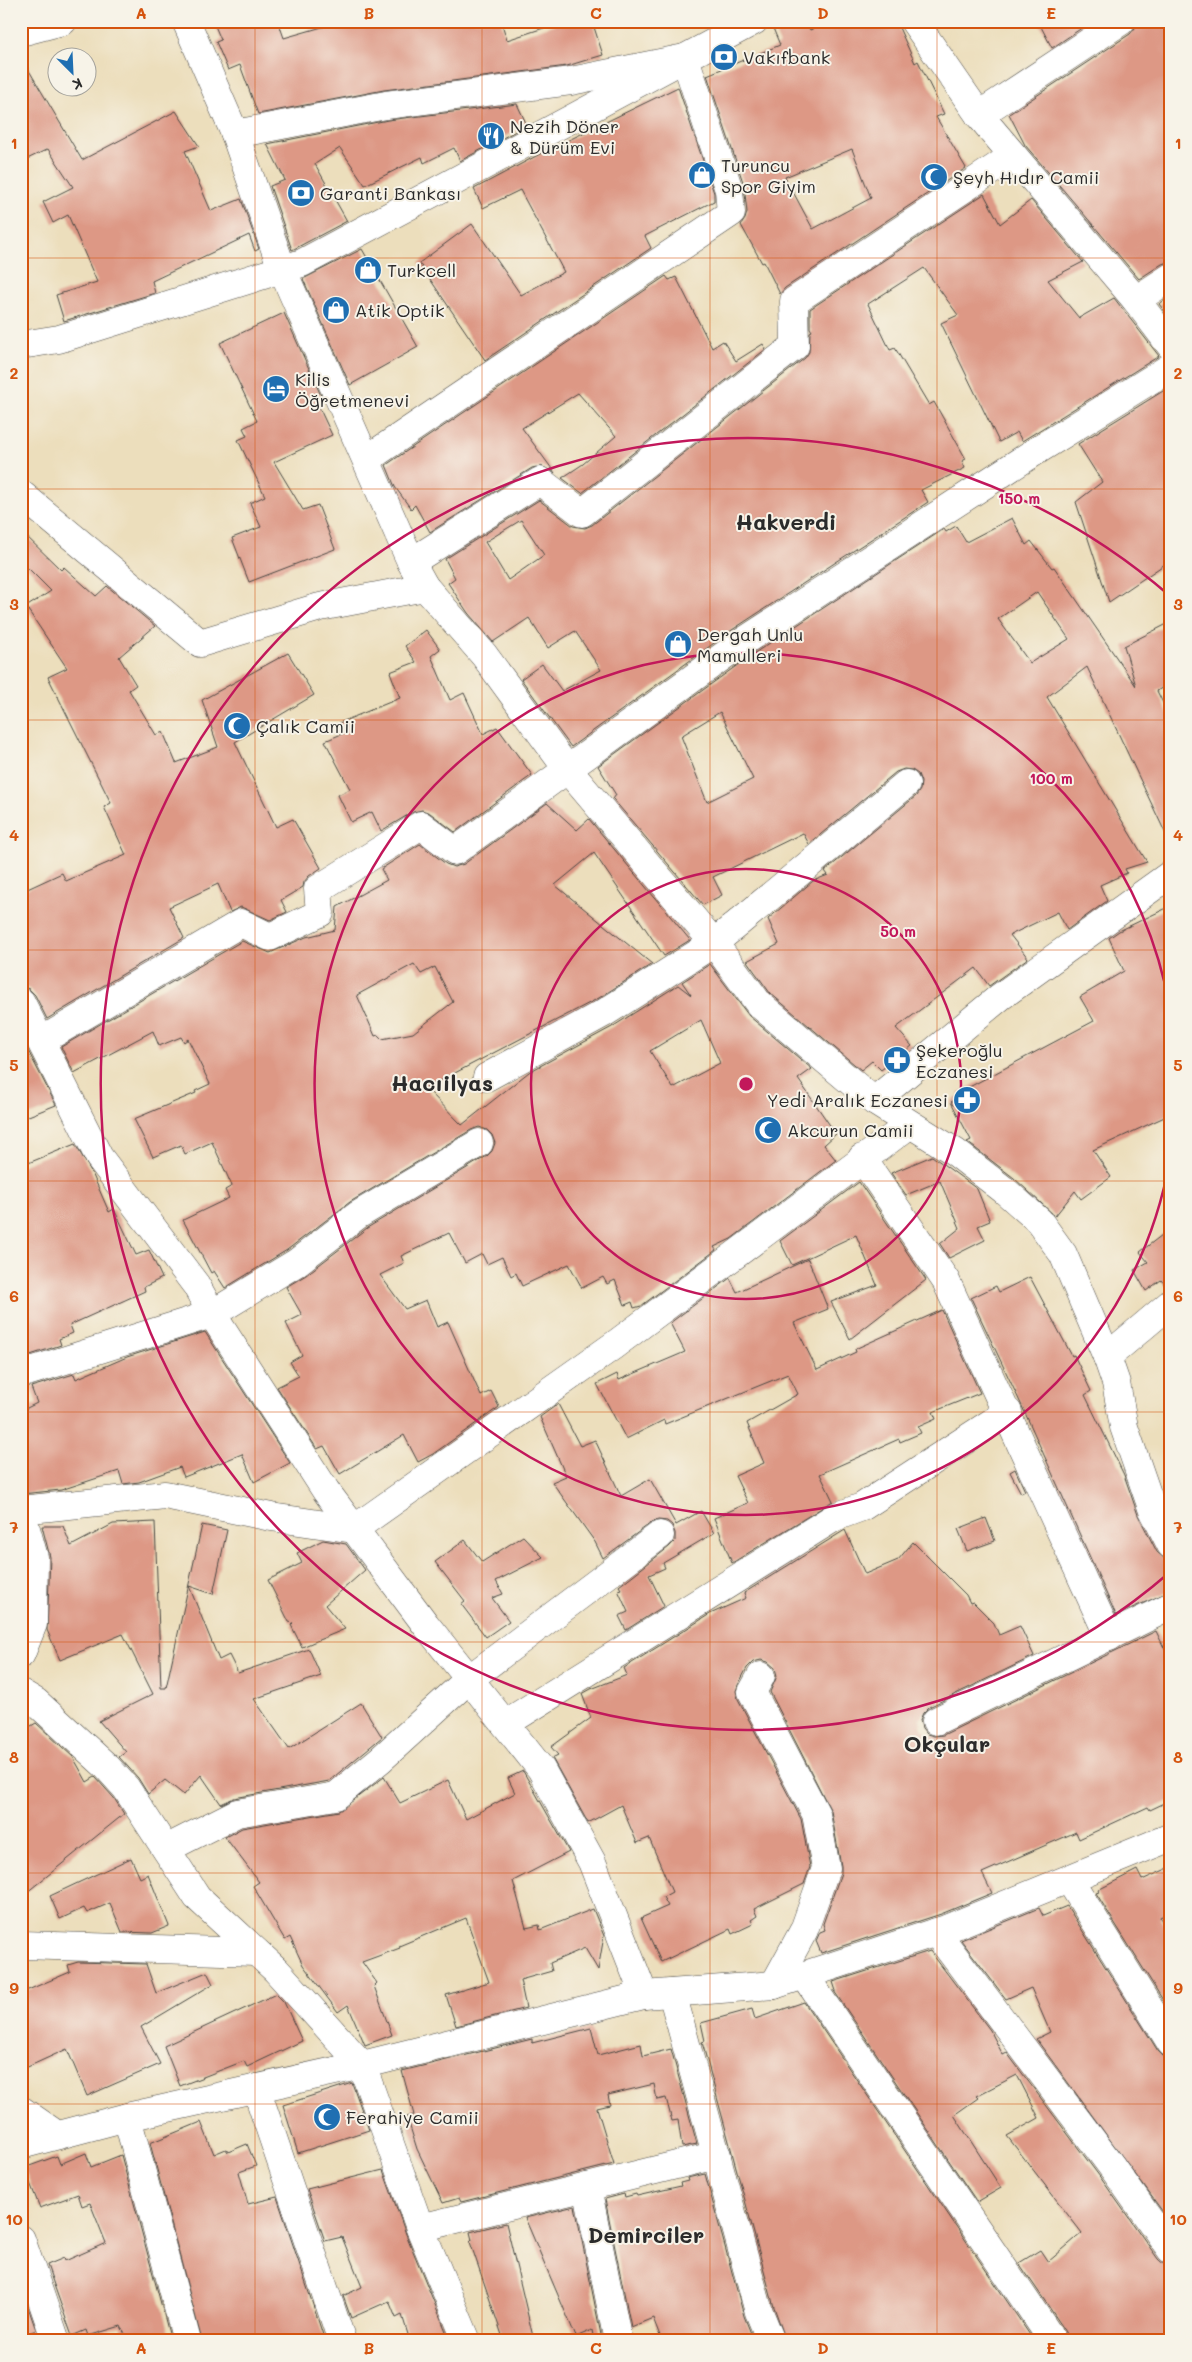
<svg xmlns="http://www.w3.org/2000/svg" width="1192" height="2362" font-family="Mali,sans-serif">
	<rect width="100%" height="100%" fill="#f7f3e8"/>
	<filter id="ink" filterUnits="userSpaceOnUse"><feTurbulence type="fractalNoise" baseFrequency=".02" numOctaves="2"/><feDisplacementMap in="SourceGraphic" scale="10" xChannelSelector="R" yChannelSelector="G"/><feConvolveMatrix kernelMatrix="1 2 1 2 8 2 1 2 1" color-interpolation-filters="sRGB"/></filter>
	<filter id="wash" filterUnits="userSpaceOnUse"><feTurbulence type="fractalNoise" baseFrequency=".0096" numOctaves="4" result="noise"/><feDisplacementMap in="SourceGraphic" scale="20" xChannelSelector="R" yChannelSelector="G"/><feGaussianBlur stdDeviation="1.12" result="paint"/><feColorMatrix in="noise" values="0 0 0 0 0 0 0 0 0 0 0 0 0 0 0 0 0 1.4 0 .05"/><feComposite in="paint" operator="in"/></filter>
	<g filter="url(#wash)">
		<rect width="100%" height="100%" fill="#ecdebc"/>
		<g id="blocks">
			<g fill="#dd9885" fill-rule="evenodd">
				<path d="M213 21H278L284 38 343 21H501L507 40 565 21H592L603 55 567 66 384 90 258 114 240 65 228 70 216 42 221 40Z"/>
				<path d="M770 21H806L810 30 829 21H896L915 63 918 61 944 114 936 117 966 168 785 288 780 294 764 262 762 263 741 225 745 219 747 212 744 185 707 75 780 45ZM852 149 871 198 813 229 785 177Z"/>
				<path d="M1038 21H1092L1052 48Z"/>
				<path d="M1136 21H1171V261L1162 264 1139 279 1025 145 1009 114 1130 34 1135 28Z"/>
				<path d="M21 57 82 160 176 111 199 146 185 151 211 211 241 199 259 249 255 251 249 235 152 281 155 293 64 321 56 295 97 282 68 215 53 223 43 202 73 187 48 149 21 162Z"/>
				<path d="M678 87 714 193V201L645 236 651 248 485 360 419 263 472 224 521 295 564 272 520 190 483 208 474 189 540 154Z"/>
				<path d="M517 104 527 125 460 161 454 148 424 163 422 157 365 185 340 148 315 164 347 221 292 250 270 186 285 180 267 144 388 120Z"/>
				<path d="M984 194 1000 224 1031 200 1083 262 1048 280 1079 318 1114 298 1159 356 1022 441 1017 432 999 442 941 323 958 315 924 268 868 304 890 350 895 348 929 405 934 402 966 459 962 461 965 468 921 490 928 502 732 630 571 747 521 679 542 664 562 691 601 670 575 631 548 648 529 618 493 642 468 613 448 583 455 578 445 559 539 500 573 526 585 528 592 525 805 358 809 352 810 332 812 331 810 328V309ZM521 520 544 555 508 580 485 542Z"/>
				<path d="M362 249 418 347 350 385 303 279Z"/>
				<path d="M666 276 669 280 676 277 712 348 723 341 736 361 763 344 766 349 582 493 562 478 583 464 616 436 578 393 522 428 555 473 541 466 532 468 430 532 415 505 411 509 395 487 386 465Z"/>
				<path d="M1171 296V311L1166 313 1159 304Z"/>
				<path d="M284 313 323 400 317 403 332 435 274 462 303 510 318 505 335 549 249 582 232 538 261 527 250 503 265 496 238 440 247 436 243 428 257 421 220 343Z"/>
				<path d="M1171 386V560L1109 602 1076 502 1102 482 1078 444Z"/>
				<path d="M1012 518 1026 545 1031 541 1052 568 1054 567 1136 686 1124 646 1171 622V682L1157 691 1171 719V845L1087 667 1047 697 1147 862 1125 869 1127 873 1100 885 1107 901 1067 930 1058 912 1010 935 1028 958 989 986 976 968 896 1028 912 1046 881 1070 872 1061 861 1070 770 993 747 961 779 944 768 919 813 881 828 875 825 871 916 796 920 790 921 782 918 774 912 770 904 769 896 772 809 844 803 833 713 877 722 895 703 905 613 799 616 795 598 766 750 656 944 529 946 532 956 526 966 542ZM1037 592 1069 639 1030 663 998 619ZM720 712 753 779 707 802 681 736Z"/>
				<path d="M21 531 61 570 64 567 96 596 107 586 155 626 119 657 136 685 129 690 156 735 163 732 176 763 218 747 202 700 288 653 314 695 235 742 276 827 293 819 321 868 309 876 304 882 303 887 281 900 287 912 270 920 241 907 230 912 218 884 169 907 184 938 47 1019 35 995 29 989 21 986V892L62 873 66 881 126 855 104 807 111 803 48 677 67 668 26 607 51 591 21 561Z"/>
				<path d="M426 630 440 649 431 656 450 700 464 693 483 734 497 727 532 775 455 832 430 813 422 810 413 812 381 831 372 812 351 822 338 795 350 789 325 741 344 733 339 723 400 698 390 672 416 662 405 646Z"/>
				<path d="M547 803 577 830 589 819 690 940 664 956 594 853 555 885 652 964 599 998 426 1088 462 1125 529 1072 612 1027 678 985 691 995 682 982 710 964 749 1016 812 1069 798 1079 836 1134 824 1145 836 1160 731 1239 714 1247 716 1250 641 1306 634 1308 632 1302 625 1305 615 1280 607 1284 603 1277 582 1288 569 1264 522 1286 516 1273 511 1276 502 1257 487 1264 482 1254 465 1263 449 1233 401 1256 404 1263 380 1275 405 1309 426 1300 437 1327 448 1322 481 1396 491 1391 499 1407 433 1454 418 1462 404 1435 340 1474 324 1446 317 1449 277 1387 299 1376 290 1362 302 1355 286 1323 302 1315 286 1287 306 1275 367 1228 487 1156 492 1151 495 1143 492 1135 487 1130 479 1127 471 1130 350 1202 287 1250 225 1288 214 1271 211 1273 183 1220 229 1198 225 1190 232 1186 212 1142 185 1154 181 1145 153 1157 134 1119 196 1093 195 1091 210 1084 188 1039 184 1042 181 1037 159 1046 153 1031 74 1073 61 1047 242 941 270 953 306 937 335 930 337 907 387 880 381 869 420 844 446 864 454 867 464 864ZM414 964 421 974 435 967 453 1002 413 1033 382 1039 378 1035 375 1036 357 995ZM701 1020 720 1063 673 1088 650 1051Z"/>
				<path d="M1171 906V1114L1093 1150 1111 1177 1081 1199 1075 1191 1055 1216 1014 1178 967 1142 971 1140 951 1102 960 1096 958 1093 1094 1021 1080 997 1124 971 1109 938 1119 931Z"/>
				<path d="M21 1037 56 1105 21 1119Z"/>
				<path d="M75 1144 92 1173 109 1212 114 1209 136 1255 149 1250 162 1278 144 1287 145 1291 70 1325 73 1333 59 1339 61 1345 21 1358V1166Z"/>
				<path d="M932 1156 977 1189 990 1221 978 1226 985 1240 949 1258 940 1244 960 1228 940 1181 906 1195 891 1173Z"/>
				<path d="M859 1182 926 1280 850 1339 831 1302 877 1285 856 1235 792 1265 780 1241Z"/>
				<path d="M1171 1228V1288H1168L1161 1280 1146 1291 1134 1270 1148 1262 1140 1252Z"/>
				<path d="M808 1259 828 1309 794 1323 817 1370 856 1352 855 1349 942 1310 980 1393 933 1412 936 1419 918 1427 921 1433 900 1442 899 1439 820 1474 833 1501 732 1563 714 1518 748 1503 735 1476 764 1463 747 1423 798 1394 788 1374 665 1424 664 1420 626 1439 597 1384 617 1374 619 1380 685 1352 670 1323 730 1278 737 1292Z"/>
				<path d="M1030 1277 1072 1356 1074 1355 1091 1391 1085 1395 1124 1475 1138 1515 1157 1552 1165 1559 1171 1570V1591L1116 1615 1021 1404 971 1298 996 1286 999 1292Z"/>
				<path d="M205 1332 290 1463 254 1482 242 1454 184 1477 180 1467 139 1482 123 1484 119 1471 61 1490 21 1494V1411L37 1403 31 1387 74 1374 76 1379 127 1357Z"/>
				<path d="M558 1404 580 1446 595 1440 621 1496 650 1479 676 1525 701 1511 714 1533 663 1563 665 1568 649 1575 664 1606 626 1630 619 1616 628 1612 618 1590 621 1589 619 1586 669 1547 675 1541V1533L672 1525 667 1521 658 1520 651 1523 603 1558 595 1542 552 1482 566 1476 540 1417Z"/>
				<path d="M1015 1469 1025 1491 1021 1493 1010 1472Z"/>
				<path d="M986 1518 995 1541 967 1551 958 1529Z"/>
				<path d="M155 1522 161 1688H166L202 1525 227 1530 213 1594 189 1586 219 1660 229 1655 238 1673 309 1649 321 1676 254 1699 289 1749 361 1703 382 1737 329 1781 234 1798 221 1804 201 1775 184 1795 165 1780 148 1794 138 1778 119 1757 126 1752 99 1721 153 1694 123 1634 60 1660 47 1630 50 1557 42 1526H63L71 1546 113 1524Z"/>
				<path d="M845 1530 865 1574 898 1560 913 1542 966 1595 970 1603 973 1602 994 1623 999 1635 1020 1626 1034 1656 929 1707 923 1713 920 1720 922 1728 927 1734 934 1736 943 1735 1156 1631 1171 1662V1800L1150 1810 1148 1807 1079 1839 1076 1832 982 1873 992 1893 941 1914 821 1953 816 1941 820 1932 825 1930 823 1924 841 1873V1866L831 1811 770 1692 777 1676 775 1668 768 1662 761 1660 753 1662 747 1668 738 1685 736 1691 738 1699 801 1819 810 1867 804 1884 754 1909 757 1916 751 1920 753 1924 732 1934 730 1929 661 1962 641 1918 668 1906 663 1897 672 1892 649 1838 637 1843 621 1805 588 1823 552 1758 558 1755 551 1747 591 1718 582 1694 591 1689 627 1675 624 1668 710 1614 746 1598 744 1593Z"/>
				<path d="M523 1536 543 1557 496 1581 503 1594 492 1598 509 1621 486 1637 461 1604 465 1601 435 1562 465 1540 482 1562Z"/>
				<path d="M323 1540 346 1544 365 1570 325 1605 345 1629 302 1647 291 1625 293 1623 289 1622 268 1580 302 1563 297 1553Z"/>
				<path d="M36 1723 73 1757 87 1782 95 1777 96 1778 114 1798 124 1814 21 1897V1732Z"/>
				<path d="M523 1771 569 1852 513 1881 526 1928 539 1925 540 1930 593 1909 604 1936 598 1970 585 1948 550 1963 552 1971 520 1980 526 2008 456 2026 446 1995 489 1982 466 1918 399 1946 400 1948 362 1962 377 1983 374 1986 392 2035 365 2045 348 2005 338 2012 303 1965 290 1937 285 1940 253 1886 259 1882 225 1837 242 1828 339 1811 384 1777 400 1803 448 1780 466 1819 515 1793 508 1778Z"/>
				<path d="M131 1858 140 1878 148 1874 169 1926 152 1933 122 1932 110 1903 87 1913 84 1908 60 1919 50 1896Z"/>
				<path d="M1171 1867V1912L1160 1917 1171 1941V2013L1096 1893 1099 1892 1098 1890 1137 1870 1142 1880Z"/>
				<path d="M1067 1906 1158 2051 1163 2056 1171 2058V2223L1036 2039 1050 2032 1031 1988 1006 1999 961 1940 1039 1908 1043 1916Z"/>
				<path d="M930 1951 990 2030 1003 2055 1007 2053 1100 2177 1158 2259 1171 2271V2341H1068L1066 2332 1019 2263 1040 2250 1048 2262 1082 2233 1007 2136 1039 2118 1017 2075 976 2096 978 2098 954 2115 1001 2188 977 2202 834 1991H836L833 1982Z"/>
				<path d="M78 1962 146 1964 156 1993 207 1972 213 1984 141 2027 160 2064 87 2096 67 2049 21 2070V1993L70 1972 68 1965Z"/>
				<path d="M276 1994 284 2002 302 2041 247 2067 244 2061 180 2086 164 2046Z"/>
				<path d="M804 2002 1034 2341H786L774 2307 702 2042 705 2041 701 2023 752 2009 755 2019Z"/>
				<path d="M591 2028 598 2055 641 2044 643 2056 671 2049 697 2144 682 2147 678 2120 672 2121 666 2098 657 2100 654 2084 608 2095 610 2105 597 2108 614 2164 461 2202 459 2198 443 2203 417 2149 407 2117 414 2115 402 2071 532 2039V2043Z"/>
				<path d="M352 2083 369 2130 298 2153 283 2105Z"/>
				<path d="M201 2122 214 2154 226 2149 228 2152 247 2144 256 2166 239 2172 248 2204 277 2197 325 2341H202L150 2143Z"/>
				<path d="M86 2153 91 2167 121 2155 171 2341H128L121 2326 88 2336 86 2330 72 2336 47 2265 64 2258 65 2261 106 2243 90 2203 82 2206 78 2194 40 2208 24 2168 57 2156 60 2164Z"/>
				<path d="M383 2170 406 2234 450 2341H410L402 2315 396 2318 389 2301 351 2318 343 2296 362 2287 342 2237 325 2241 307 2189Z"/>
				<path d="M705 2174 744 2316 754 2341H662L653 2318 631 2327 605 2199 624 2194 625 2197 636 2194 637 2196 681 2186 680 2183 688 2181 687 2178Z"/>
				<path d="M575 2206 602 2340 599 2341H594L592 2330 576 2337 525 2218Z"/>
				<path d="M506 2223 534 2341H504L470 2242 472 2240 470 2232Z"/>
				<path d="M28 2307 36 2330 21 2336V2310Z"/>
			</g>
		</g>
	</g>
	<g filter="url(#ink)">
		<use href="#blocks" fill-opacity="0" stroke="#484641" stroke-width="1"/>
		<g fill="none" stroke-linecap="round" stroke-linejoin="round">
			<g stroke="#484641" stroke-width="29">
				<g id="minor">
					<path d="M186 21 235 134 282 269 411 562 425 587 484 655 568 770 714 943 759 1004 874 1101 955 1152 1004 1190 1039 1221 1063 1254 1107 1357 1116 1383 1124 1427 1152 1508 1171 1545"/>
					<path d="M914 21 979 115 1136 300 1171 346"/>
					<path d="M21 32 63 21"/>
					<path d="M979 115 1121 21"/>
					<path d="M235 134 386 105 571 81 685 58 729 190 731 213 367 459"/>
					<path d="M1136 300 1171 277"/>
					<path d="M21 494 200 643 320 607 425 587"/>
					<path d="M411 562 540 481 582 513 795 346 794 301 1013 156"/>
					<path d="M21 1002 99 1157 196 1285 212 1314 326 1491 426 1625 541 1769 592 1862 644 1995"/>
					<path d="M41 1041 241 923 270 937 320 913 318 889 421 825 455 851 741 643 1033 453 1171 367"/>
					<path d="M487 1077 604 1013 714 943 906 784"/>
					<path d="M874 1101 1000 997 1171 874"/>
					<path d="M862 1158 946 1281 1109 1637"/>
					<path d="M1107 1357 1171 1303"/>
					<path d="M21 1374 212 1314 296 1263 358 1215 479 1143"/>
					<path d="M21 1510 165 1495 271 1517 354 1529 613 1346 909 1125"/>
					<path d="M21 1511 34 1557 33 1624 21 1654"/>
					<path d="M761 1676 752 1692 816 1814 826 1868 804 1930 774 1985"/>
					<path d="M21 1693 36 1702 107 1767 126 1788 197 1897 276 1970 362 2065 420 2228 467 2341"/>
					<path d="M936 1721 1171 1606"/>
					<path d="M505 1724 835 1517 862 1507 1008 1412"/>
					<path d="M166 1849 237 1813 336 1796 381 1759 469 1679 660 1535"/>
					<path d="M1069 1879 1171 2043"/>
					<path d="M936 1932 1113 2168 1171 2250"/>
					<path d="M21 1945 256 1952"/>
					<path d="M805 1976 1053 2341"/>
					<path d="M672 1993 759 2312 771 2341"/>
					<path d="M256 2088 342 2341"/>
					<path d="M21 2110 57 2135"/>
					<path d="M127 2117 187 2341"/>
					<path d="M21 2145 127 2117 362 2065 644 1995 774 1985 946 1929 1171 1837"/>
					<path d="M587 2187 618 2341"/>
					<path d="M420 2228 717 2155"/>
					<path d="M21 2239 56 2341"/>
				</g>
			</g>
			<g stroke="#484641" stroke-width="29">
				<path id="major" d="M21 345 59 339 302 263 754 21"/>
			</g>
			<use href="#minor" stroke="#fff" stroke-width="28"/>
			<use href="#major" stroke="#fff" stroke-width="28"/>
		</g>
	</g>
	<path fill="none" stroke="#d5540f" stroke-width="1" stroke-opacity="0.55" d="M255 21V2341M482 21V2341M710 21V2341M937 21V2341M21 258H1171M21 489H1171M21 720H1171M21 950H1171M21 1181H1171M21 1412H1171M21 1642H1171M21 1873H1171M21 2104H1171"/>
	<g fill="none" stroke="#c2185b" stroke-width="2.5">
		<circle cx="746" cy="1084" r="215"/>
		<path d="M1170 1159A431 431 0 1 1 1170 1009"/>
		<path d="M1170 1572A646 646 0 1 1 1170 596"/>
	</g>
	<defs>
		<g id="bank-disc" transform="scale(1.4375)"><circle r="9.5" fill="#1f6fb2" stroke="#f7f3e8"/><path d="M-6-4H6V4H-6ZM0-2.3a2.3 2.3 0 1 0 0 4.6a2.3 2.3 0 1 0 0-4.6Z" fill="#fff"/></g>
		<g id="restaurant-disc" transform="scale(1.4375)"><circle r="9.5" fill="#1f6fb2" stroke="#f7f3e8"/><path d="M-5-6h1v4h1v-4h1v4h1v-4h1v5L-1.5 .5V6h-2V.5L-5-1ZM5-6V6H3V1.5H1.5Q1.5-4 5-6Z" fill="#fff"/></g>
		<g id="shop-disc" transform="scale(1.4375)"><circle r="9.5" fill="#1f6fb2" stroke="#f7f3e8"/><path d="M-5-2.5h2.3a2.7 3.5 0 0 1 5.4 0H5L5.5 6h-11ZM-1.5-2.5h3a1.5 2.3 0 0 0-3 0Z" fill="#fff"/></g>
		<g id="mosque-disc" transform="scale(1.4375)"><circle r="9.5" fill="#1f6fb2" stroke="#f7f3e8"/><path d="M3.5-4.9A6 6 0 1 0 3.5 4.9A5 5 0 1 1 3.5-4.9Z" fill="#fff"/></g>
		<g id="hotel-disc" transform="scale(1.4375)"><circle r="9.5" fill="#1f6fb2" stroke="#f7f3e8"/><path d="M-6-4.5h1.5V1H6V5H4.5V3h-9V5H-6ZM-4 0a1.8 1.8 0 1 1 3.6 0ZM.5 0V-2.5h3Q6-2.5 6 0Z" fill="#fff"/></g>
		<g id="pharmacy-disc" transform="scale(1.4375)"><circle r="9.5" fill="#1f6fb2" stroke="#f7f3e8"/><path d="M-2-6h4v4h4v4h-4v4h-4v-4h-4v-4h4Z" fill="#fff"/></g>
	</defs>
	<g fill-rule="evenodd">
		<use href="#bank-disc" x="724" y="57"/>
		<use href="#restaurant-disc" x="491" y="136"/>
		<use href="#shop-disc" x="702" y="175"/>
		<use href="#mosque-disc" x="934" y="177"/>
		<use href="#bank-disc" x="301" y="193"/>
		<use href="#shop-disc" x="368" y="270"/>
		<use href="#shop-disc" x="336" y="310"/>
		<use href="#hotel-disc" x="276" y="389"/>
		<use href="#shop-disc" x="678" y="644"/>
		<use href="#mosque-disc" x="237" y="726"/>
		<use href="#pharmacy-disc" x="897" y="1060"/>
		<use href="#pharmacy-disc" x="967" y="1100"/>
		<use href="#mosque-disc" x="768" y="1130"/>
		<use href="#mosque-disc" x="327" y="2117"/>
	</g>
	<g text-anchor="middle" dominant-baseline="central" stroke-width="4" stroke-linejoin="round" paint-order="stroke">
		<g font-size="18" fill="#2b2b2b" stroke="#f7f3e8" text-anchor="start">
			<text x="743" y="57">Vakıfbank</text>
			<text x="510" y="126">Nezih Döner<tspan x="510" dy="21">&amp; Dürüm Evi</tspan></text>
			<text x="721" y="165">Turuncu<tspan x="721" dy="21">Spor Giyim</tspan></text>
			<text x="953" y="177">Şeyh Hıdır Camii</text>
			<text x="320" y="193">Garanti Bankası</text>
			<text x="387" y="270">Turkcell</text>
			<text x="355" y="310">Atik Optik</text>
			<text x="295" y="379">Kilis<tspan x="295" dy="21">Öğretmenevi</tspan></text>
			<text x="697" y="634">Dergah Unlu<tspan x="697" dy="21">Mamulleri</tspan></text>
			<text x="256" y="726">Çalık Camii</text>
			<text x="916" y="1050">Şekeroğlu<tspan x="916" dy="21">Eczanesi</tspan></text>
			<text x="948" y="1100" text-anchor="end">Yedi Aralık Eczanesi</text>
			<text x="787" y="1130">Akcurun Camii</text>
			<text x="346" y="2117">Ferahiye Camii</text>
		</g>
		<g font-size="22" font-weight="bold" fill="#2b2b2b" stroke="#f7f3e8">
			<text x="786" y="521">Hakverdi</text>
			<text x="442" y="1082">Hacıilyas</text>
			<text x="947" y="1743">Okçular</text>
			<text x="646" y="2234">Demirciler</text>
		</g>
	</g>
	<circle cx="746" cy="1084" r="8" fill="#c2185b" stroke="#f7f3e8" stroke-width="2.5"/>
	<g font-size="15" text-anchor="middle" font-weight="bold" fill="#c2185b" stroke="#f7f3e8" stroke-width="4" stroke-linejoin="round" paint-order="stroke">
		<text x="1019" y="504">150 m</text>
		<text x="1051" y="784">100 m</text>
		<text x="898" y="937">50 m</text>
	</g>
	<rect width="1192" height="2362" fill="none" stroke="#f7f3e8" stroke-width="55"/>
	<g transform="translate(72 72) rotate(156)"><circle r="24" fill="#f7f3e8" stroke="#a5a39c"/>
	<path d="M0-4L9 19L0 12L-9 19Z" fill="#1f6fb2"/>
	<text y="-8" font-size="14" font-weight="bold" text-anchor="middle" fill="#2b2b2b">K</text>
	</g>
	<rect x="28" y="28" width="1136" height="2306" fill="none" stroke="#d5540f" stroke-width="2"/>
	<g font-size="16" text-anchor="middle" font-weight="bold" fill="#d5540f">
		<text x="141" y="19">A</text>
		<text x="369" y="19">B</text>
		<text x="596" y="19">C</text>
		<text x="823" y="19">D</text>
		<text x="1051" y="19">E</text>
		<text x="14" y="149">1</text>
		<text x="1178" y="149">1</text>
		<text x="14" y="379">2</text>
		<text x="1178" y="379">2</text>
		<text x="14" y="610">3</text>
		<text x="1178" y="610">3</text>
		<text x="14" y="841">4</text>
		<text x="1178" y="841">4</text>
		<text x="14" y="1071">5</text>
		<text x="1178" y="1071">5</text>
		<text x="14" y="1302">6</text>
		<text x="1178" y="1302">6</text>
		<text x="14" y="1533">7</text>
		<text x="1178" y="1533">7</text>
		<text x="14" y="1763">8</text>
		<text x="1178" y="1763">8</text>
		<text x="14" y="1994">9</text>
		<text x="1178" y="1994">9</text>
		<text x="14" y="2225">10</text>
		<text x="1178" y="2225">10</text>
		<text x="141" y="2354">A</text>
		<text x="369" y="2354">B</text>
		<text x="596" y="2354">C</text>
		<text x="823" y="2354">D</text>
		<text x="1051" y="2354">E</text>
	</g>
</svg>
